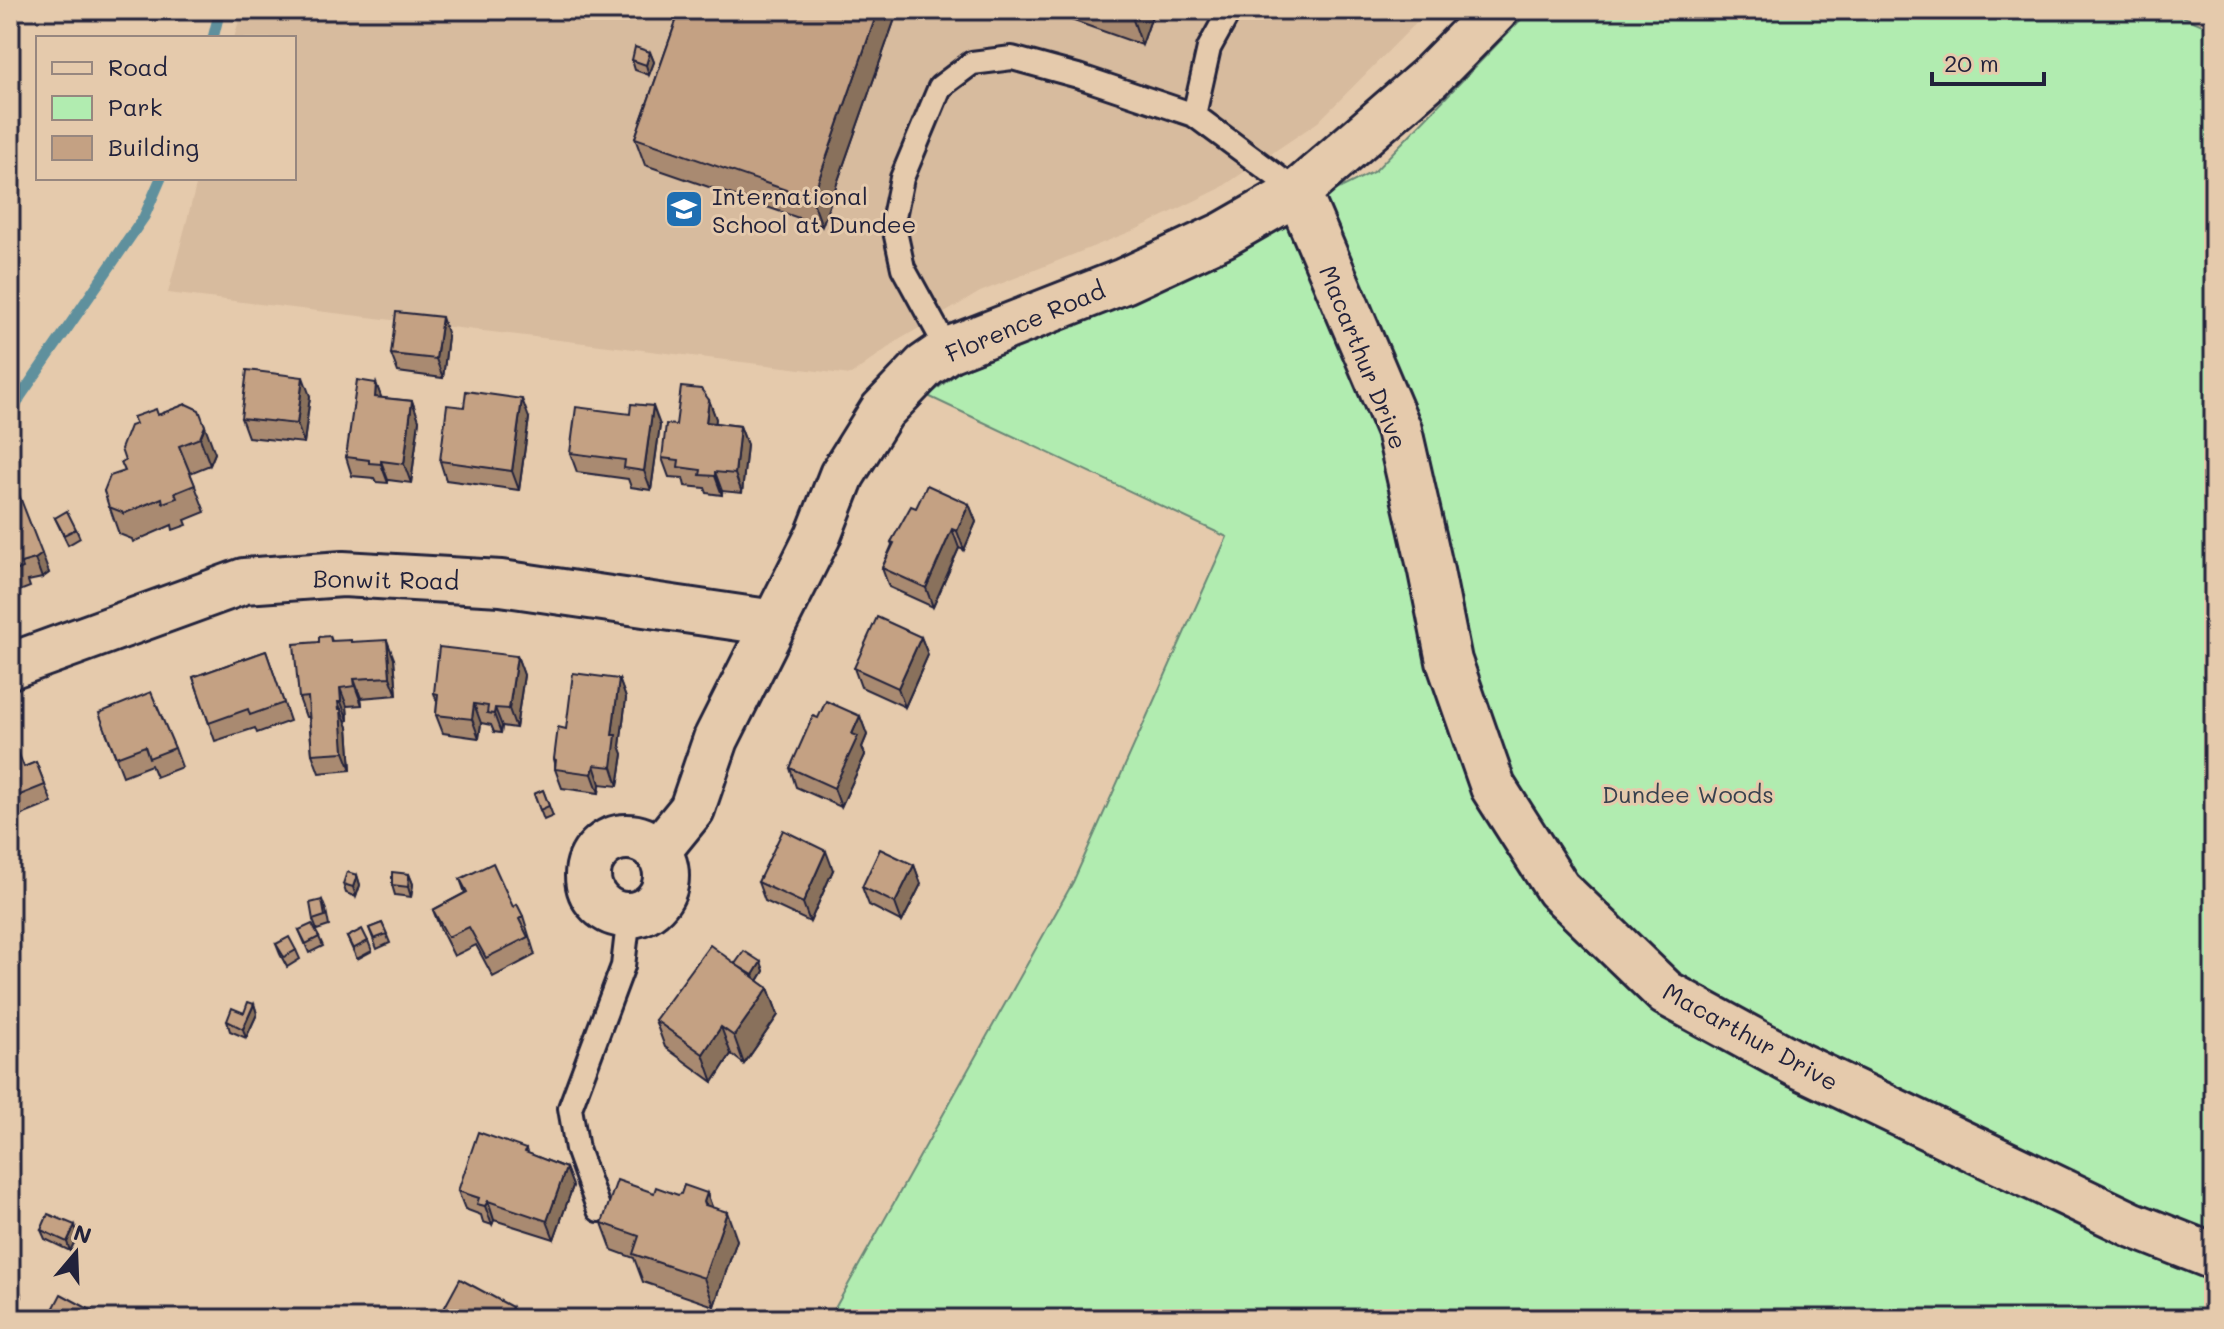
<svg xmlns="http://www.w3.org/2000/svg" width="2224" height="1329" font-family="Mali,sans-serif">
	<rect width="100%" height="100%" fill="#e5caac"/>
	<filter id="ink" filterUnits="userSpaceOnUse"><feTurbulence type="fractalNoise" baseFrequency=".0125" numOctaves="2"/><feDisplacementMap in="SourceGraphic" scale="16" xChannelSelector="R" yChannelSelector="G"/><feConvolveMatrix kernelMatrix="1 2 1 2 8 2 1 2 1" color-interpolation-filters="sRGB"/></filter>
	<g filter="url(#ink)">
		<path fill="#d7bb9e" d="M242 10H1429L1318 122 1219 189 1137 229 980 292 897 341 851 375 168 293 198 178H294V38H234Z"/>
		<path fill="#b1ecb0" stroke="#6a8776" stroke-width="2" d="M1530 10H2168L2214 30V1319H829L1073 882 1227 537 928 396 994 344 1230 243 1375 171Z"/>
		<g fill="none" stroke-linecap="round" stroke-linejoin="round">
			<g stroke="#5f909d" stroke-width="11">
				<path d="M213 38 220 10"/>
				<path d="M10 418 20 397 144 217 161 178"/>
			</g>
			<g stroke="#22223b" stroke-width="28">
				<g id="service">
					<path d="M1194 115 1209 48 1230 10"/>
					<path d="M948 350 903 268 893 222 902 178 940 87 972 63 1012 58 1078 76 1194 115 1298 192"/>
					<path d="M599 1210 577 1149 570 1108 623 966 629 915"/>
				</g>
			</g>
			<g stroke="#22223b" stroke-width="50">
				<g id="minor">
					<path d="M1298 192 1399 430 1431 571 1449 661 1493 787 1558 889 1666 993 1798 1065 2133 1225 2214 1257"/>
					<path d="M10 666 244 581 343 574 501 583 774 623"/>
					<circle cx="627" cy="876" r="39"/>
					<path d="M656 849 666 841 692 809 716 739 818 536 842 475 882 411 925 366 948 350 1124 281 1223 235 1298 192 1429 78 1496 10"/>
				</g>
			</g>
			<use href="#service" stroke="#e5caac" stroke-width="22"/>
			<use href="#minor" stroke="#e5caac" stroke-width="44"/>
		</g>
		<g fill="#a98a71" stroke="#22223b" stroke-width="2">
			<path d="M680 10H898L822 226 645 165 635 138Z"/>
			<path d="M1043 10H1154L1142 45Z"/>
			<path d="M650 52 654 62 649 75 635 70 632 60Z"/>
			<path d="M448 336 443 378 398 372 391 354Z"/>
			<path d="M376 383 381 398 412 401 419 420 411 483 388 480V483L376 482 374 478 352 476 346 457Z"/>
			<path d="M310 396 304 443 248 437 241 418Z"/>
			<path d="M709 400 716 419 715 423 740 426 747 445 742 493 722 491V495L707 493 705 488 685 486 683 478 669 477 662 458 676 425Z"/>
			<path d="M186 404 215 453 210 465 190 473 205 512 185 520 187 525 173 530 172 525 133 542 132 539 119 534 104 491 125 471V461L158 415Z"/>
			<path d="M529 418 519 490 446 480 440 461Z"/>
			<path d="M660 425 651 490 631 487 628 479 577 472 570 453Z"/>
			<path d="M10 495 49 573 42 578 28 581 30 587 17 592 15 587 10 590Z"/>
			<path d="M969 504 976 522 964 550 959 548 933 607 889 587 882 568 892 545 891 542 916 508Z"/>
			<path d="M55 518 76 529 80 538 68 545Z"/>
			<path d="M330 636 332 641 352 642 394 659 397 695 361 698 362 705 347 706 348 720 345 721 348 727 351 770 319 773 312 754 309 717H306L299 698 319 642Z"/>
			<path d="M921 637 928 655 905 707 861 687 854 668Z"/>
			<path d="M266 651 290 721 257 733 255 728 215 741 193 677Z"/>
			<path d="M517 656 524 675 516 728 502 726 501 733 494 732 491 725 481 723 479 738 443 733 436 715 437 702 434 693Z"/>
			<path d="M619 679 626 698 620 746 623 754 618 786 600 784 599 793 562 788 555 769V763L554 759 566 729Z"/>
			<path d="M860 716 867 735 862 747 865 755 841 807 796 787 790 768 818 718Z"/>
			<path d="M106 732 175 748 182 767 156 777 151 765 123 776Z"/>
			<path d="M10 748 24 767 36 762 52 803 10 820Z"/>
			<path d="M543 790 553 816 544 820 534 794Z"/>
			<path d="M914 865 921 884 902 922 869 905 862 887Z"/>
			<path d="M833 870 810 922 765 901 758 882Z"/>
			<path d="M409 874 413 884 411 897 395 895 392 885Z"/>
			<path d="M357 875 360 885 356 897 346 893 343 884Z"/>
			<path d="M460 879 513 907 523 916 535 955 493 977 476 945 454 956 440 928 433 910 465 893Z"/>
			<path d="M322 900 326 910 329 926 317 930 313 920Z"/>
			<path d="M382 923 390 943 377 949 369 928Z"/>
			<path d="M299 930 319 937 323 946 309 953Z"/>
			<path d="M347 937 368 941 372 951 357 959Z"/>
			<path d="M276 944 296 950 300 959 287 967 280 954Z"/>
			<path d="M761 962 764 971 758 981 768 988 778 1015 744 1064 731 1054 713 1082 665 1047 655 1020 736 963Z"/>
			<path d="M254 1004 257 1014 246 1038 230 1031 227 1021 244 1013Z"/>
			<path d="M526 1149 527 1153 566 1168 573 1186 554 1239 494 1220 492 1225 483 1222 481 1215 465 1209 458 1191Z"/>
			<path d="M654 1193 678 1195 707 1193 712 1207 737 1240 714 1306 643 1282 634 1258 612 1250 602 1223Z"/>
			<path d="M41 1230 78 1235 70 1251 45 1239Z"/>
		</g>
		<g fill="#89715c" stroke="#22223b" stroke-width="2">
			<path d="M878 10H898L822 226 812 199Z"/>
			<path d="M1134 10H1154L1142 45 1132 17Z"/>
			<path d="M650 52 654 62 649 75 646 65Z"/>
			<path d="M442 317 448 336 443 378 436 359Z"/>
			<path d="M303 377 310 396 304 443 297 424Z"/>
			<path d="M376 383 383 402 375 397Z"/>
			<path d="M522 399 529 418 519 490 512 471Z"/>
			<path d="M709 400 716 419 713 440 706 422Z"/>
			<path d="M412 401 419 420 411 483 404 464Z"/>
			<path d="M653 406 660 425 651 490 644 471Z"/>
			<path d="M205 426 215 453 210 465 200 438Z"/>
			<path d="M740 426 747 445 742 493 735 474Z"/>
			<path d="M381 461 388 480V483L381 464Z"/>
			<path d="M715 472 722 491V495L715 476Z"/>
			<path d="M969 504 976 522 964 550 957 531Z"/>
			<path d="M952 529 959 548 933 607 926 588Z"/>
			<path d="M42 554 49 573 42 578 35 559Z"/>
			<path d="M921 637 928 655 905 707 898 688Z"/>
			<path d="M387 640 394 659 397 695 390 677Z"/>
			<path d="M517 656 524 675 516 728 509 709Z"/>
			<path d="M354 679 361 698 362 705 355 686Z"/>
			<path d="M619 679 626 698 620 746 623 754 618 786 612 767V735Z"/>
			<path d="M340 688 347 706 348 720 341 702Z"/>
			<path d="M338 702 348 727 351 770 344 752Z"/>
			<path d="M474 704 481 723 479 738 472 719Z"/>
			<path d="M495 708 502 726 501 733 494 714Z"/>
			<path d="M860 716 867 735 862 747 865 755 841 807 834 788 852 734Z"/>
			<path d="M594 765 600 784 599 793 592 774Z"/>
			<path d="M826 851 833 870 810 922 803 903Z"/>
			<path d="M914 865 921 884 902 922 895 903Z"/>
			<path d="M409 874 413 884 411 897 408 887Z"/>
			<path d="M357 875 360 885 356 897 353 887Z"/>
			<path d="M761 962 764 971 756 984 753 975Z"/>
			<path d="M768 988 778 1015 744 1064 734 1036Z"/>
			<path d="M254 1004 257 1014 246 1038 243 1029Z"/>
			<path d="M721 1027 731 1054 713 1082 703 1054Z"/>
			<path d="M566 1168 573 1186 554 1239 547 1221Z"/>
			<path d="M707 1193 717 1220 704 1202Z"/>
			<path d="M488 1201 494 1220 492 1225 485 1206Z"/>
			<path d="M727 1212 737 1240 714 1306 704 1278Z"/>
			<path d="M75 1225 78 1235 70 1251 67 1242Z"/>
			<path d="M15 1278 22 1297 10 1319V1288Z"/>
			<path d="M512 1307 516 1319H506Z"/>
		</g>
		<g fill="#c4a183" stroke="#22223b" stroke-width="2">
			<path d="M680 10H878L812 199 635 138Z"/>
			<path d="M1111 10H1134L1132 17Z"/>
			<path d="M635 47 650 52 646 65 632 60Z"/>
			<path d="M396 312 442 317 436 359 391 354Z"/>
			<path d="M247 370 303 377 297 424 241 418Z"/>
			<path d="M357 380 376 383 375 397 412 401 404 464 381 461V464L369 463V460L346 457Z"/>
			<path d="M681 387 701 389 709 400 706 422 740 426 735 474 715 472V476L700 475 701 470 678 467 679 460 662 458 666 424 676 425Z"/>
			<path d="M466 391 522 399 512 471 440 461 447 405 464 407Z"/>
			<path d="M186 404 199 410 205 426 200 438 179 446 195 485 175 493 177 498 163 503 162 498 123 514 122 512 109 507 104 491 110 476 125 471 121 462 125 461 121 449 130 426 136 424 133 417 156 409 158 415Z"/>
			<path d="M631 404 653 406 644 471 624 468 625 460 570 453 576 407 630 414Z"/>
			<path d="M927 485 969 504 957 531 952 529 926 588 882 568 894 543 891 542 911 506 916 508Z"/>
			<path d="M18 492 42 554 35 559 21 563 23 568 10 573V495Z"/>
			<path d="M67 511 76 529 64 535 55 518Z"/>
			<path d="M877 617 921 637 898 688 854 668Z"/>
			<path d="M330 636 331 641 351 640V642L387 640 390 677 354 679 355 686 340 688 341 702H338L339 709H341L344 752 312 754 308 697 299 698 294 644 319 642V637Z"/>
			<path d="M439 647 517 656 509 709 495 708 494 714 487 713 488 706 474 704 472 719 436 715 438 694 434 693Z"/>
			<path d="M266 651 284 703 250 715 248 709 209 723 193 677Z"/>
			<path d="M573 673 619 679 612 735H616L612 767 594 765 592 774 555 769 556 760 554 759 558 727 566 729Z"/>
			<path d="M151 692 175 748 149 758 145 746 116 757 99 713Z"/>
			<path d="M826 701 860 716 852 734 858 736 834 788 790 768 813 716 818 718Z"/>
			<path d="M15 745 24 767 36 762 45 785 10 799V748Z"/>
			<path d="M543 790 549 806 540 810 534 794Z"/>
			<path d="M783 830 826 851 803 903 758 882Z"/>
			<path d="M880 849 914 865 895 903 862 887Z"/>
			<path d="M493 863 513 907 517 904 523 916 519 919 528 937 486 958 469 927 448 937 433 910 467 892 460 879Z"/>
			<path d="M347 872 357 875 353 887 343 884Z"/>
			<path d="M392 872 409 874 408 887 392 885Z"/>
			<path d="M322 900 325 916 313 920 310 903Z"/>
			<path d="M382 923 387 934 374 939 369 928Z"/>
			<path d="M312 924 319 937 306 944 299 930Z"/>
			<path d="M362 929 368 941 353 949 347 937Z"/>
			<path d="M289 937 296 950 284 957 276 944Z"/>
			<path d="M710 945 768 988 734 1036 721 1027 703 1054 655 1020Z"/>
			<path d="M744 951 761 962 753 975 735 964Z"/>
			<path d="M248 1002 254 1004 243 1029 227 1021 232 1008 244 1013Z"/>
			<path d="M478 1132 526 1149 525 1152 566 1168 547 1221 488 1201 485 1206 477 1204 479 1198 458 1191Z"/>
			<path d="M617 1180 654 1193 656 1187 678 1195 681 1194 684 1185 707 1193 704 1202 705 1205 727 1212 704 1278 633 1254 639 1236 602 1223Z"/>
			<path d="M48 1214 75 1225 67 1242 41 1230Z"/>
			<path d="M10 1275 15 1278 10 1288Z"/>
			<path d="M460 1279 512 1307 506 1319H445L440 1316Z"/>
			<path d="M61 1294 98 1314 95 1319H48Z"/>
		</g>
	</g>
	<defs>
		<g id="school-square" transform="scale(2)"><rect x="-9" y="-9" width="18" height="18" rx="4" fill="#1f6fb2" stroke="#e5caac"/><path d="M0-5L7-2L0 1L-7-2ZM-4 1L0 2.5L4 1V4Q0 6-4 4Z" fill="#fff"/></g>
	</defs>
	<g fill-rule="evenodd">
		<use href="#school-square" x="684" y="209"/>
	</g>
	<g text-anchor="middle" dominant-baseline="central" stroke-width="6" stroke-linejoin="round" paint-order="stroke">
		<g font-size="24" fill="#22223b" stroke="#e5caac" text-anchor="start">
			<text x="712" y="195">International<tspan x="712" dy="28">School at Dundee</tspan></text>
		</g>
		<g font-size="24" fill="#22223b" stroke="#e5caac">
			<text transform="translate(1025 321) rotate(-23)">Florence Road</text>
			<text transform="translate(1364 357) rotate(68)">Macarthur Drive</text>
			<text transform="translate(386 579) rotate(1)">Bonwit Road</text>
			<text transform="translate(1751 1036) rotate(29)">Macarthur Drive</text>
		</g>
		<g font-size="24" fill="#37404d" stroke="#e5caac">
			<text x="1688" y="793">Dundee Woods</text>
		</g>
	</g>
	<rect width="2224" height="1329" fill="none" stroke="#e5caac" stroke-width="40"/>
	<rect x="20" y="20" width="2184" height="1289" fill="none" stroke="#22223b" stroke-width="3" filter="url(#ink)"/>
	<rect x="36" y="36" width="260" height="144" fill="#e5caac" stroke="#97877f" stroke-width="2"/>
	<rect x="52" y="62" width="40" height="12" fill="#e5caac" stroke="#97877f" stroke-width="2"/>
	<text x="108" y="76" font-size="24" fill="#22223b">Road</text>
	<rect x="52" y="96" width="40" height="24" fill="#b1ecb0" stroke="#97877f" stroke-width="2"/>
	<text x="108" y="116" font-size="24" fill="#22223b">Park</text>
	<rect x="52" y="136" width="40" height="24" fill="#c4a183" stroke="#97877f" stroke-width="2"/>
	<text x="108" y="156" font-size="24" fill="#22223b">Building</text>
	<g transform="translate(76 1253) rotate(19)" stroke="#e5caac" stroke-width="6" paint-order="stroke">
	<path d="M0-6L14 30L0 20L-14 30Z" fill="#22223b"/>
	<text y="-12" font-size="22" font-weight="bold" text-anchor="middle" fill="#22223b">N</text>
	</g>
	<path d="M1932 72v12h112v-12" fill="none" stroke="#22223b" stroke-width="4"/>
	<text x="1944" y="72" font-size="24" fill="#22223b" stroke="#e5caac" stroke-width="6" paint-order="stroke">20 m</text>
</svg>
